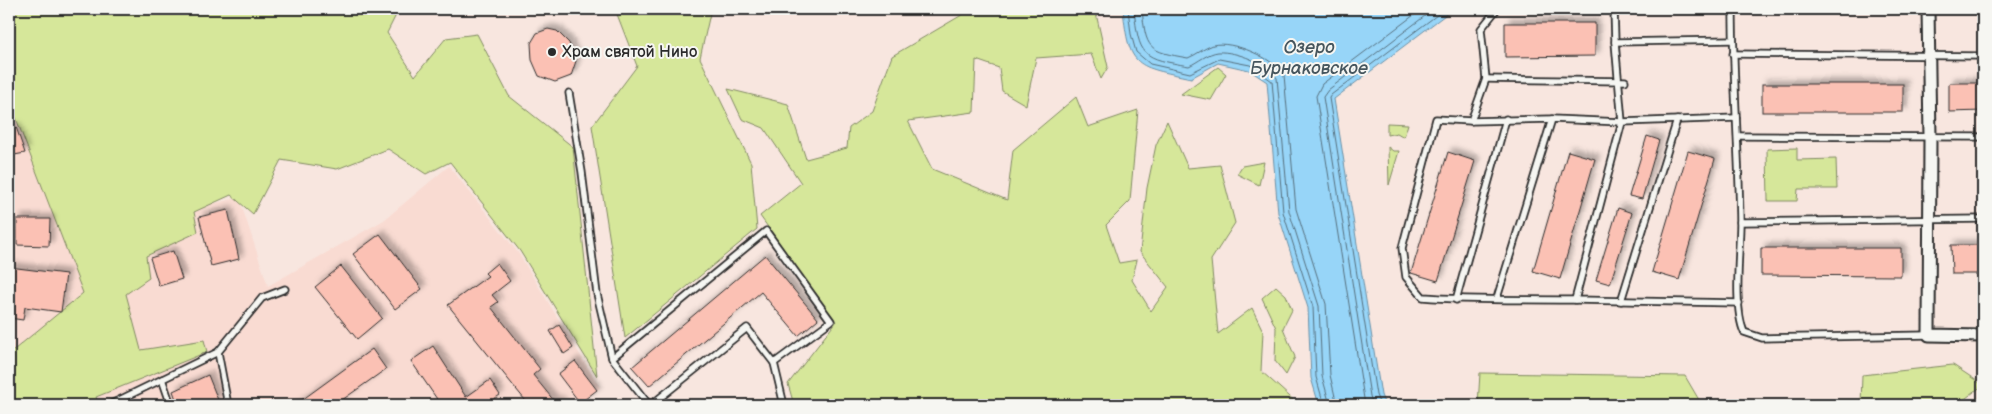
<svg xmlns="http://www.w3.org/2000/svg" width="1992" height="414" font-family="'Balsamiq Sans',sans-serif">
	<defs>
		<filter id="shadow"><feDropShadow dx="4.5" dy="-4.5" stdDeviation="2.5" flood-color="#0004"/></filter>
	</defs>
	<rect width="100%" height="100%" fill="#f8e6df"/>
	<filter id="ink" filterUnits="userSpaceOnUse"><feTurbulence type="fractalNoise" baseFrequency=".02" numOctaves="2"/><feDisplacementMap in="SourceGraphic" scale="10" xChannelSelector="R" yChannelSelector="G"/><feConvolveMatrix kernelMatrix="1 2 1 2 8 2 1 2 1" color-interpolation-filters="sRGB"/></filter>
	<g filter="url(#ink)">
		<path fill="#f9dbd2" d="M9 75 188 209 239 198 268 286 384 220 449 166 519 254 600 388 571 405H9Z"/>
		<g fill="#d6e79a" stroke="#808962">
			<path d="M9 9H399L387 33 415 76 446 38 477 34 509 96 573 147 597 376 520 251 450 162 426 174 388 149 337 169 281 160 253 214 231 195 194 212 198 232 146 256 149 278 126 294 141 350 204 340 207 352 96 397 99 405H9V354L83 293 9 100Z"/>
			<path d="M615 9H711L700 58 751 163 757 229 625 338 592 126 637 66Z"/>
			<path d="M972 9H1044L1047 12 1062 9H1095L1108 67 1101 79 1091 54 1036 58 1026 105 1002 91 999 68 976 60 974 112 908 121 932 169 1007 200 1013 150 1076 97 1088 127 1138 110 1130 201 1106 225 1119 263 1137 260 1132 280 1151 311 1168 287 1140 252 1147 188 1156 145 1167 121 1188 168 1220 165 1235 223 1211 260 1218 334 1252 308 1263 331 1261 371 1299 405H794L788 384 836 322 760 216 801 183 764 128 742 119 728 89 788 104 806 159 847 148 849 128 872 111 892 56Z"/>
			<path d="M1218 67 1226 74 1211 100 1181 94Z"/>
			<path d="M1387 123 1408 124 1404 137 1397 133 1387 135Z"/>
			<path d="M1388 147 1393 151H1399L1389 185Z"/>
			<path d="M1797 148V160L1836 159 1837 189H1798L1797 201H1768L1767 149Z"/>
			<path d="M1264 162 1259 185 1237 174 1242 166Z"/>
			<path d="M1276 286 1286 295 1292 310 1283 328 1295 357 1286 375 1275 361 1276 328 1262 298Z"/>
			<path d="M1953 365 1983 385 1957 405H1861L1862 375Z"/>
			<path d="M1480 373 1685 376 1702 405H1478Z"/>
		</g>
		<path fill="#97d5f8" stroke="#6c91a6" d="M1123 9H1453L1334 99 1381 395 1385 405H1319L1311 378 1308 308 1278 213 1267 82 1249 70 1218 63 1191 78C1136 66 1129 69 1123 9Z"/>
		<g fill="none" stroke-linecap="round" stroke-linejoin="round">
			<g stroke="#566f7d" stroke-width="1">
				<path d="M1128 9 1131 34 1136 52 1150 64 1190 73 1219 59 1250 65 1272 81 1283 212 1313 307 1316 377 1324 405"/>
				<path d="M1134 9C1139 57 1142 58 1189 66 1198 62 1208 53 1218 52 1236 51 1267 63 1277 78L1289 211 1319 306 1322 376 1330 405"/>
				<path d="M1142 9C1146 50 1148 51 1188 58 1196 55 1204 48 1213 45 1232 40 1274 58 1284 75L1296 209 1326 304 1330 375 1337 405"/>
				<path d="M1365 405 1316 96 1322 84 1422 9"/>
				<path d="M1373 405 1370 396 1323 97 1328 90 1434 9"/>
				<path d="M1380 405 1376 395 1329 98 1331 95 1445 9"/>
			</g>
		</g>
		<g fill="#fbc1b4" stroke="#2b2b2b" filter="url(#shadow)">
			<path d="M1505 23H1595V56L1505 57Z"/>
			<path d="M548 29 557 31 569 43 576 61 571 76 555 82 539 76 532 60 531 43 537 33Z"/>
			<path d="M1949 83H1983V111L1949 112Z"/>
			<rect x="1762" y="84" width="141" height="28"/>
			<path d="M16 127 25 153 9 156V128Z"/>
			<path d="M1647 136 1659 140 1642 199 1629 196Z"/>
			<path d="M1568 151 1595 159 1560 279 1533 271Z"/>
			<path d="M1688 151 1715 159 1679 280 1652 272Z"/>
			<path d="M1448 152 1475 161 1438 281 1411 273Z"/>
			<path d="M1618 208 1632 213 1610 284 1596 280Z"/>
			<path d="M228 210 239 259 211 266 199 217Z"/>
			<path d="M17 219H50L49 246 17 245Z"/>
			<path d="M380 234 422 289 395 309 353 254Z"/>
			<path d="M1951 245H1983V274H1952Z"/>
			<path d="M1761 248H1901V276L1761 275Z"/>
			<path d="M173 251 182 279 159 286 150 258Z"/>
			<path d="M765 255 818 319 798 336 761 292 649 386 632 367Z"/>
			<path d="M497 263 510 281 492 295 498 302 491 307 540 369 533 375 555 402 558 400 563 405H529L448 305 488 276 485 273Z"/>
			<path d="M341 266 382 318 357 339 315 287Z"/>
			<path d="M9 267 66 274 61 312 25 307 23 320 9 318Z"/>
			<path d="M559 325 573 348 564 354 550 331Z"/>
			<path d="M433 346 466 397 490 380 500 395 485 405H441L411 361Z"/>
			<path d="M372 349 386 369 335 405H295Z"/>
			<path d="M575 361 597 390 580 403 558 374Z"/>
			<path d="M208 375 218 400 208 405H178L173 391Z"/>
		</g>
		<g fill="none" stroke-linecap="round" stroke-linejoin="round">
			<g stroke="#2b2b2b" stroke-width="9">
				<g id="service">
					<path d="M1614 9 1615 42 1622 122 1575 300 1739 303"/>
					<path d="M1733 9C1733 80 1739 151 1740 222 1740 250 1733 307 1744 332L1762 338 1929 335"/>
					<path d="M1615 42 1733 40"/>
					<path d="M1733 54 1983 56"/>
					<path d="M1486 79 1625 81"/>
					<path d="M569 93 582 172 597 294 612 358"/>
					<path d="M1471 121 1486 79 1481 29 1497 9"/>
					<path d="M1738 136 1983 137"/>
					<path d="M1740 222 1983 219"/>
					<path d="M1497 298 1552 119"/>
					<path d="M1456 300 1506 119"/>
					<path d="M1575 300C1524 299 1473 301 1423 297L1406 277 1402 248 1436 119 1471 121 1552 119 1622 122 1736 118"/>
					<path d="M1621 301 1677 120"/>
					<path d="M162 379 171 405"/>
					<path d="M109 405 218 352"/>
					<path d="M228 405 218 352 262 298 285 289"/>
					<path d="M649 405 612 358 766 231 831 321 774 363 784 405"/>
					<path d="M651 405 747 328 774 363"/>
				</g>
			</g>
			<g stroke="#2b2b2b" stroke-width="15">
				<path id="minor" d="M1928 9 1930 138 1929 335 1983 336"/>
			</g>
			<use href="#service" stroke="#f6f6f2" stroke-width="5.5"/>
			<use href="#minor" stroke="#f6f6f2" stroke-width="11"/>
		</g>
	</g>
	<circle fill="#2b2b2b" stroke="#f6f6f2" stroke-width="2" cx="552" cy="52" r="5"/>
	<g text-anchor="middle" dominant-baseline="central" stroke-width="4" stroke-linejoin="round" paint-order="stroke">
		<g font-size="16" fill="#2b2b2b" stroke="#f6f6f2" text-anchor="start">
			<text x="562" y="52">Храм святой Нино</text>
		</g>
		<g font-size="18" font-style="italic" fill="#46565e" stroke="#f6f6f2">
			<text x="1309" y="47">Озеро<tspan x="1309" dy="21">Бурнаковское</tspan></text>
		</g>
	</g>
	<rect width="1992" height="414" fill="none" stroke="#f6f6f2" stroke-width="30"/>
	<rect x="15" y="15" width="1962" height="384" fill="none" stroke="#2b2b2b" stroke-width="2" filter="url(#ink)"/>
</svg>
